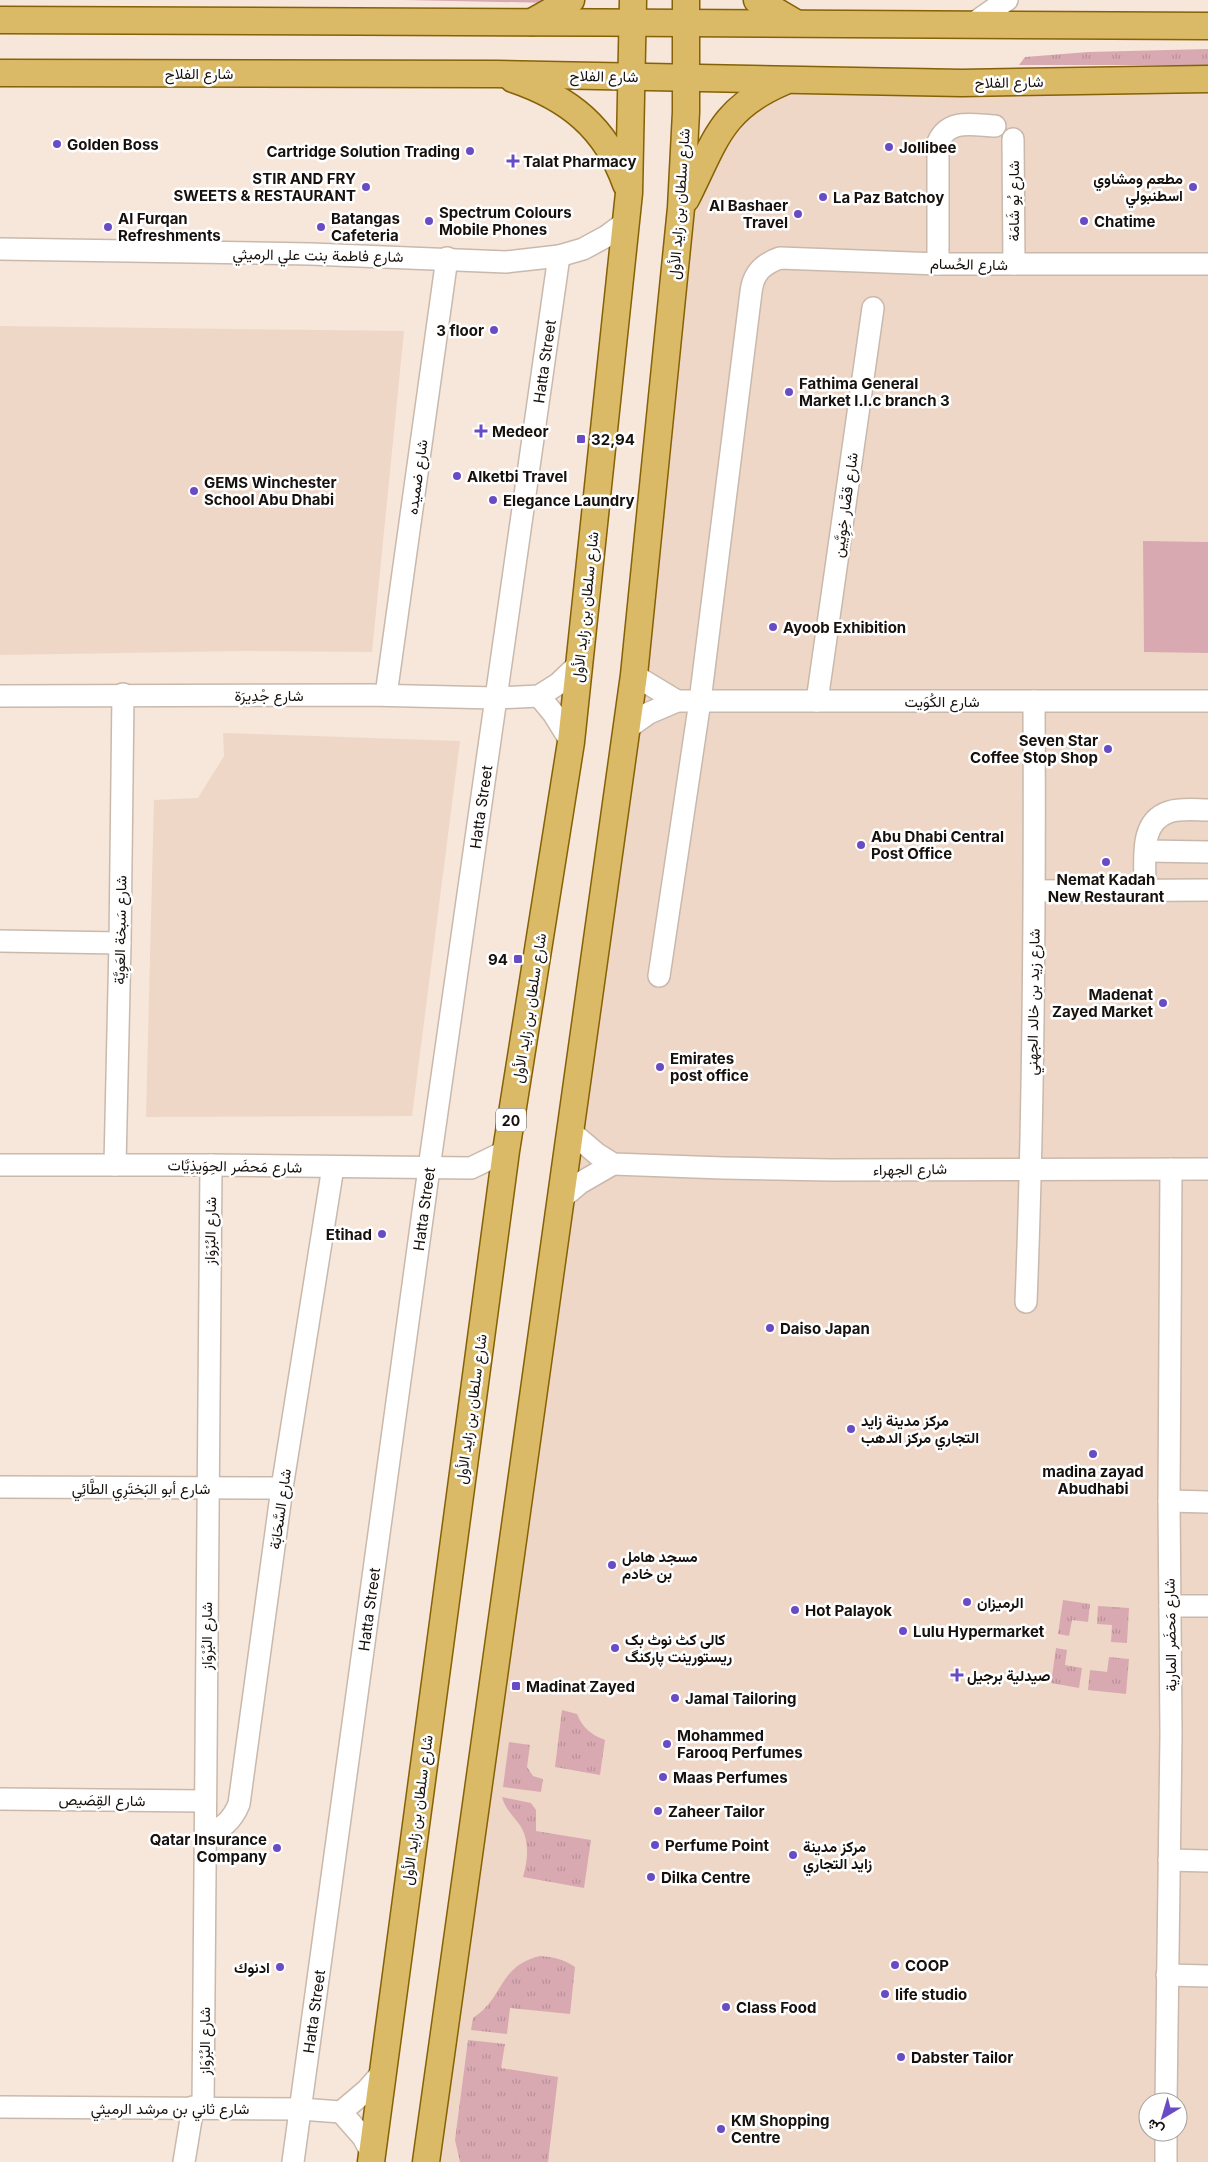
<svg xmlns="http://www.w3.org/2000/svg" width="1208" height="2162" font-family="Inter,Vazirmatn,sans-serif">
	<defs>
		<pattern id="grass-tufts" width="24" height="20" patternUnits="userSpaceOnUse" patternTransform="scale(1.25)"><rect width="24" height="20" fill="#d9a9b2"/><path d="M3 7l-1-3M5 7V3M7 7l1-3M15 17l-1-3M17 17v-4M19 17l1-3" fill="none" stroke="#ba9098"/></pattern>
	</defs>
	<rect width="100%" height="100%" fill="#f7e6da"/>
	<g fill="#efd7c7" fill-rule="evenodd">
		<path d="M1208 88V2162H436L690 200 717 144 779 89ZM1148 2102H1178V2132H1148Z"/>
		<path d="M0 326 404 331 372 652 241 651 0 655Z"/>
		<path d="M223 733 460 741 412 1116 146 1117 154 800 198 798 224 756Z"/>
	</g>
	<g fill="url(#grass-tufts)">
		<path d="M404 0H556L553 3Z"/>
		<path d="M1208 49V65H1019L1025 57 1088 52Z"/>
		<path d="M1063 1600 1090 1604 1088 1622 1072 1620 1069 1636 1058 1634Z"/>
		<path d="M1098 1606 1129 1608 1127 1643 1111 1642 1112 1625 1097 1624Z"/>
		<path d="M1056 1648 1067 1650 1065 1665 1082 1668 1079 1688 1051 1683Z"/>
		<path d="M1109 1657 1129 1659 1126 1694 1088 1690 1090 1670 1107 1672Z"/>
		<path d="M562 1710 577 1714C583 1728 590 1734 605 1740L600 1775 555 1767Z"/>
		<path d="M509 1742 530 1745 527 1767 533 1776 543 1779 541 1792 503 1787Z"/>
		<path d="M502 1797 531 1803 536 1810V1831L591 1840 584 1888 523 1877C528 1860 530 1839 519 1824 512 1814 505 1809 502 1797Z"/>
		<path d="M540 1956C554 1957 563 1959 575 1967L570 2014 510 2008 507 2034 471 2030 473 2018C505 1997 498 1966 540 1956Z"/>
		<path d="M468 2040 505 2044 501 2068 558 2077 548 2162H460L455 2140Z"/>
	</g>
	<path fill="#d9a9b2" d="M1143 541 1208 542V653L1144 652Z"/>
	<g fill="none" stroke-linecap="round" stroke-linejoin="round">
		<g stroke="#c9b9ad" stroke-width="24">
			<g id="minor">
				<path d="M971 25 1007 0"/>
				<path d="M1013 139 1014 264"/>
				<path d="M0 249 311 254 506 262 559 256 583 249 607 236 626 222"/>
				<path d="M938 264V142C949 118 973 125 995 126"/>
				<path d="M634 675 677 701"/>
				<path d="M386 695 447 258"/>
				<path d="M0 696 370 695 495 698 539 696 558 684 580 663"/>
				<path d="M539 696 553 713 571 742"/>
				<path d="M817 701 873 308"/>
				<path d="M625 730 649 713 677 701H1208"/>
				<path d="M1146 851 1208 852"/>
				<path d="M1035 891 1208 890"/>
				<path d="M1145 891C1146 865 1137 822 1169 812 1181 808 1196 810 1208 810"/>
				<path d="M0 941 120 943"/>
				<path d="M659 976 700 701 751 292C753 274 762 264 780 258L938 264H1208"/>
				<path d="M570 1131 597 1154 613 1164 723 1168 831 1170 1208 1169"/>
				<path d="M0 1165H211L471 1168 506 1151"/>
				<path d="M115 1165 120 943 123 694"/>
				<path d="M561 1199 580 1183 613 1164"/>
				<path d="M1026 1302C1034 1102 1035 902 1034 701"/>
				<path d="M0 1487 282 1488"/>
				<path d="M1169 1501 1208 1502"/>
				<path d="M1170 1606H1208"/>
				<path d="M0 1799 204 1801"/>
				<path d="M205 1835C222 1829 232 1821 239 1804L282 1488 333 1167"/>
				<path d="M1169 1860 1208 1861"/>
				<path d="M1167 1975 1208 1976"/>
				<path d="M1166 2102 1171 1734 1169 1501 1171 1169"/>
				<path d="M0 2107 300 2109 341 2112 363 2137 372 2154"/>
				<path d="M203 2108 211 1165"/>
				<path d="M341 2112 367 2090 382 2073"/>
				<path d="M184 2162 193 2107"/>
				<path id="s1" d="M293 2162 429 1168 559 256"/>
				<path d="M1166 2162V2132"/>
			</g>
		</g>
		<g stroke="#866105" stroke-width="29">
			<g id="major">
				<path d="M757 0 794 22"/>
				<path d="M0 20C403 20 805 25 1208 26"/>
				<path d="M532 22 571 0"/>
				<path d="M0 73 496 74 962 83 1208 79"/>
				<path d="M513 79C569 98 606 128 626 184"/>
				<path d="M686 199C715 142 720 109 783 82"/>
				<path d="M371 2162 506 1151 571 742 629 193 633 0"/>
				<path d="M426 2162 634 675 681 208 686 112V0"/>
			</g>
		</g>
		<use href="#minor" stroke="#fff" stroke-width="21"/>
		<use href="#major" stroke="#daba66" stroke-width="26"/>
	</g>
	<g fill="#694cc5" stroke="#fff" stroke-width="2">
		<circle cx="57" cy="144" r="5"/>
		<circle cx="889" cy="147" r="5"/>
		<circle cx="470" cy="151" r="5"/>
		<path d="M510.5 153.5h5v5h5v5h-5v5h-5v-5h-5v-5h5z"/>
		<circle cx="366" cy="187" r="5"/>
		<circle cx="1193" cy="187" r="5"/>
		<circle cx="823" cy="197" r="5"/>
		<circle cx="798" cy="214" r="5"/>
		<circle cx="429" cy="221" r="5"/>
		<circle cx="1084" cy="221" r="5"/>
		<circle cx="108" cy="227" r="5"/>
		<circle cx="321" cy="227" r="5"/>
		<circle cx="494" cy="330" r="5"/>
		<circle cx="789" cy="392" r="5"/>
		<path d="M478.5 423.5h5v5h5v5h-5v5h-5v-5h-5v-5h5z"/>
		<rect x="576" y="434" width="10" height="10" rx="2.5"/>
		<circle cx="457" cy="476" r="5"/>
		<circle cx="194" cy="491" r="5"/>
		<circle cx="493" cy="500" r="5"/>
		<circle cx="773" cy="627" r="5"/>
		<circle cx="1108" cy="749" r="5"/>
		<circle cx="861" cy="845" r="5"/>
		<circle cx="1106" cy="862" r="5"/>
		<rect x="513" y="954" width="10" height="10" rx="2.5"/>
		<circle cx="1163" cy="1003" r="5"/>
		<circle cx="660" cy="1067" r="5"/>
		<circle cx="382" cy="1234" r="5"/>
		<circle cx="770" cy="1328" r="5"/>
		<circle cx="851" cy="1429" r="5"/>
		<circle cx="1093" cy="1454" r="5"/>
		<circle cx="612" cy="1565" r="5"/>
		<circle cx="967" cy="1602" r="5"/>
		<circle cx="795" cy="1610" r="5"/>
		<circle cx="903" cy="1631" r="5"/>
		<circle cx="615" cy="1648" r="5"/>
		<path d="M954.5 1667.5h5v5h5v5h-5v5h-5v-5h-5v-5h5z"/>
		<rect x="511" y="1681" width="10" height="10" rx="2.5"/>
		<circle cx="675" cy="1698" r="5"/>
		<circle cx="667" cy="1744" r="5"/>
		<circle cx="663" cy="1777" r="5"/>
		<circle cx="658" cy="1811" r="5"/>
		<circle cx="655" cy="1845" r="5"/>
		<circle cx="277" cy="1848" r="5"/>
		<circle cx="793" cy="1855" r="5"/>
		<circle cx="651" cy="1877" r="5"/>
		<circle cx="895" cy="1965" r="5"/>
		<circle cx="280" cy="1967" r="5"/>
		<circle cx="885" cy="1994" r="5"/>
		<circle cx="726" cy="2007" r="5"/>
		<circle cx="901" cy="2057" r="5"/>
		<circle cx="721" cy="2129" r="5"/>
	</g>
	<g text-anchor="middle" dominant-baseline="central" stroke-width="5" stroke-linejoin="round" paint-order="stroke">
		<rect fill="#fff" stroke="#5d5856" stroke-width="1" x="496" y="1108.5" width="30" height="23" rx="4"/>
		<g font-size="14" font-weight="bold" fill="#17110d">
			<text x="511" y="1120">20</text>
		</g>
		<g font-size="15" fill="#17110d" stroke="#fff">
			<text x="199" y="73">شارع الفلاح</text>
			<text transform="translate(604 76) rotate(1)">شارع الفلاح</text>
			<text transform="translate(1009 82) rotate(-1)">شارع الفلاح</text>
			<text transform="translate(1013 201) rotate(-90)">شارع بُو شَامَة</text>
			<text transform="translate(679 204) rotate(-86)">شارع سلطان بن زايد الأول</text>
			<text transform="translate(318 255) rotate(1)">شارع فاطمة بنت علي الرميثي</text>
			<text transform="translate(969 264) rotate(1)">شارع الحُسام</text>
			<text stroke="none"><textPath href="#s1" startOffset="1818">Hatta Street</textPath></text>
			<text transform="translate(417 477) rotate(-82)">شارع ضميده</text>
			<text transform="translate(845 505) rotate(-82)">شارع قصَّار خِوِيَّين</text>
			<text transform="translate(585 607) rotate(-84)">شارع سلطان بن زايد الأول</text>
			<text x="269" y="695">شارع جْدِيرَة</text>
			<text x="942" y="701">شارع الكُوَيت</text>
			<text stroke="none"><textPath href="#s1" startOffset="1368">Hatta Street</textPath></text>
			<text transform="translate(120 930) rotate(-89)">شارع سَبخة العَوِيَّة</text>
			<text transform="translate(1033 1002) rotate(-89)">شارع زيد بن خالد الجهني</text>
			<text transform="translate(529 1008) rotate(-81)">شارع سلطان بن زايد الأول</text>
			<text transform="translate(235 1166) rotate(1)">شارع مَحضَر الحِوَيذِيَّات</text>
			<text transform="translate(910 1169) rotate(-1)">شارع الجهراء</text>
			<text stroke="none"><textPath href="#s1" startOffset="962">Hatta Street</textPath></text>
			<text transform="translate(210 1231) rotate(-89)">شارع البُرْوَاز</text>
			<text transform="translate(471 1409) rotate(-82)">شارع سلطان بن زايد الأول</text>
			<text x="141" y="1488">شارع أبو البَختَرِي الطَّائِي</text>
			<text transform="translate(280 1509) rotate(-82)">شارع السَّحَابَة</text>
			<text stroke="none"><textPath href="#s1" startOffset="558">Hatta Street</textPath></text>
			<text transform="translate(1170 1635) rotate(-91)">شارع مَحضَر المارية</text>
			<text transform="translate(206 1636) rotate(-90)">شارع البُرْوَاز</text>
			<text transform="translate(102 1800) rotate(1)">شارع القِصَيص</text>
			<text transform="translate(417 1810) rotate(-82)">شارع سلطان بن زايد الأول</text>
			<text stroke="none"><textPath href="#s1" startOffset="152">Hatta Street</textPath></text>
			<text transform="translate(204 2041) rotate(-90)">شارع البُرْوَاز</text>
			<text x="170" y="2108">شارع ثاني بن مرشد الرميثي</text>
		</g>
		<g font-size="15" font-weight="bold" fill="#17110d" stroke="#fff" text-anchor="start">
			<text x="67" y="144">Golden Boss</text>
			<text x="899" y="147">Jollibee</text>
			<text x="460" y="151" text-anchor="end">Cartridge Solution Trading</text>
			<text x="523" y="161">Talat Pharmacy</text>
			<text x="356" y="178" text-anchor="end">STIR AND FRY<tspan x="356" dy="17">SWEETS &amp; RESTAURANT</tspan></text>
			<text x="1183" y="178" text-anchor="end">مطعم ومشاوي<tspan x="1183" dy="17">اسطنبولي</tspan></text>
			<text x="833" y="197">La Paz Batchoy</text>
			<text x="788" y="205" text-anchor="end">Al Bashaer<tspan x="788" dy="17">Travel</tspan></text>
			<text x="439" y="212">Spectrum Colours<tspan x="439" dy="17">Mobile Phones</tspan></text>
			<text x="118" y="218">Al Furqan<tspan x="118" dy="17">Refreshments</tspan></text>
			<text x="331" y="218">Batangas<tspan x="331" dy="17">Cafeteria</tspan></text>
			<text x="1094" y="221">Chatime</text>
			<text x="484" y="330" text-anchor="end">3 floor</text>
			<text x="799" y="383">Fathima General<tspan x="799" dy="17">Market l.l.c branch 3</tspan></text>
			<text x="492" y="431">Medeor</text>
			<text x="591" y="439">32,94</text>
			<text x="467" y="476">Alketbi Travel</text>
			<text x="204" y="482">GEMS Winchester<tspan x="204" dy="17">School Abu Dhabi</tspan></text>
			<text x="503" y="500">Elegance Laundry</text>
			<text x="783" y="627">Ayoob Exhibition</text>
			<text x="1098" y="740" text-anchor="end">Seven Star<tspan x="1098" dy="17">Coffee Stop Shop</tspan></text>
			<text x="871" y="836">Abu Dhabi Central<tspan x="871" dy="17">Post Office</tspan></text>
			<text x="1106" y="879" text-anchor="middle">Nemat Kadah<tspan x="1106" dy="17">New Restaurant</tspan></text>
			<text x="508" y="959" text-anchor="end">94</text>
			<text x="1153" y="994" text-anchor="end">Madenat<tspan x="1153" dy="17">Zayed Market</tspan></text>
			<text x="670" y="1058">Emirates<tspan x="670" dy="17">post office</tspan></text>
			<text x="372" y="1234" text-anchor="end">Etihad</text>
			<text x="780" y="1328">Daiso Japan</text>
			<text x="861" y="1420">مركز مدينة زايد<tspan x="861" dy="17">التجاري مركز الدهب</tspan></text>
			<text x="1093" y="1471" text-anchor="middle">madina zayad<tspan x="1093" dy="17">Abudhabi</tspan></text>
			<text x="622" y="1556">مسجد هامل<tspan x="622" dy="17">بن خادم</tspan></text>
			<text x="977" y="1602">الرميزان</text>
			<text x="805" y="1610">Hot Palayok</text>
			<text x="913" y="1631">Lulu Hypermarket</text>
			<text x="625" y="1639">کالی کٹ نوٹ بک<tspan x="625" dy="17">ریستورینت پارکنگ</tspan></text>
			<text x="967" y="1675">صيدلية برجيل</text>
			<text x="526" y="1686">Madinat Zayed</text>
			<text x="685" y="1698">Jamal Tailoring</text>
			<text x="677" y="1735">Mohammed<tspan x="677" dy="17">Farooq Perfumes</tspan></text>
			<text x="673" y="1777">Maas Perfumes</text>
			<text x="668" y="1811">Zaheer Tailor</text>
			<text x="267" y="1839" text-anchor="end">Qatar Insurance<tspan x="267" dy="17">Company</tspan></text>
			<text x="665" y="1845">Perfume Point</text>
			<text x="803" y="1846">مركز مدينة<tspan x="803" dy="17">زايد التجاري</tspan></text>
			<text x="661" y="1877">Dilka Centre</text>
			<text x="905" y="1965">COOP</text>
			<text x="270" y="1967" text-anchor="end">ادنوك</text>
			<text x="895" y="1994">life studio</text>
			<text x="736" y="2007">Class Food</text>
			<text x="911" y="2057">Dabster Tailor</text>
			<text x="731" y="2120">KM Shopping<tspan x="731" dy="17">Centre</tspan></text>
		</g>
	</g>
	<g transform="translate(1163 2117) rotate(218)"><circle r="24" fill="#ffffff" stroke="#a2a09e"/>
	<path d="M0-4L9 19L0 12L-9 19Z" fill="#694cc5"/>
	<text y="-8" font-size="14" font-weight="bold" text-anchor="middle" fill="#17110d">ش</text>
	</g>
</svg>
